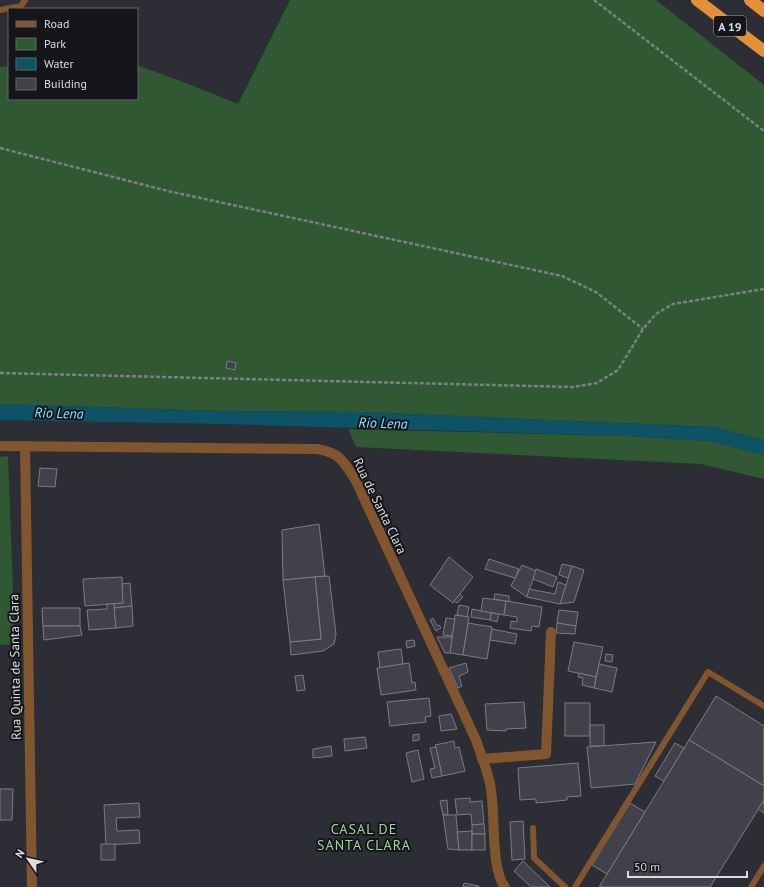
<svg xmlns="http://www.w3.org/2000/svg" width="764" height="887" font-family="'PT Sans',sans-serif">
	<rect width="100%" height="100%" fill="#2c2d35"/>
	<g fill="#305833">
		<path d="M290 0H656L764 85V440L713 427 362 412 222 411 0 404V67L9 66V99H137V65L186 83 238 104Z"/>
		<path d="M348 429 625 436 711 441 764 455V479L701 464 356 447Z"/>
		<path d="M8 456 15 644 0 645V457Z"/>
	</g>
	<path fill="#0d5265" d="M0 404 222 411 362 412 713 427 764 440V455L711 441 625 436 224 424 0 420Z"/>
	<g fill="#40414a" stroke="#7a7c86">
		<path d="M227 361 236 363 235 370 226 368Z"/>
		<path d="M40 468 57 469 55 487 38 486Z"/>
		<path d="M319 524 325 576 283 580 282 530Z"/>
		<path d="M449 557 473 577 453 603 430 585Z"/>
		<path d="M489 559 519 569 515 578 485 569Z"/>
		<path d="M562 564 572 566 568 578 559 575Z"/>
		<path d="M522 565 536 571 527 597 511 586Z"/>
		<path d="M572 566 584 570 574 602 560 604Z"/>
		<path d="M536 569 557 577 553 587 533 579Z"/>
		<path d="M329 576 336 634 334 644 323 651 291 655 290 642 321 639 315 577Z"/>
		<path d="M122 577 123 603 85 606 83 579Z"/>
		<path d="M315 577 321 639 290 642 283 580Z"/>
		<path d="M558 582 566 585 560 604 527 597 529 589 555 594Z"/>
		<path d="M130 583 132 606 114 608V604L123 603 122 584Z"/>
		<path d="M460 594 463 597 457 603 454 601Z"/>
		<path d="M495 594 509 596V602L494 599Z"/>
		<path d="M483 598 506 601 504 615 481 611Z"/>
		<path d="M506 601 542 607 539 627 532 626 531 631 510 628 511 621 517 622V617L504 615Z"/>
		<path d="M107 604H114L116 628 89 630 87 610 107 609Z"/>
		<path d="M459 605 469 607 467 617 457 615Z"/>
		<path d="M132 606 133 626 116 628 114 608Z"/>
		<path d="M42 608H80V626H43Z"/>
		<path d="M472 609 491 613 490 620 471 617Z"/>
		<path d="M559 610 578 612 576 626 557 623Z"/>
		<path d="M491 613 499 614 497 622 490 620Z"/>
		<path d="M455 615 469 617 463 655 450 653Z"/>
		<path d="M433 618 437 626 439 625 441 628 436 631 430 620Z"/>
		<path d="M446 618 455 619 452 636 443 635Z"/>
		<path d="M468 623 492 627 487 659 463 655Z"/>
		<path d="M557 623 576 626 575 634 556 633Z"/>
		<path d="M43 626H80L82 635 44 640Z"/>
		<path d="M492 629 517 634 515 644 490 640Z"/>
		<path d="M437 637H452L450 653H445Z"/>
		<path d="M414 640 415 646 407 648 406 641Z"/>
		<path d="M574 642 603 647 596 677 568 671Z"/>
		<path d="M401 649 403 664 380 668 378 652Z"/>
		<path d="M606 654 613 655 612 662 605 661Z"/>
		<path d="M409 663 412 683 415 682 416 690 381 695 377 668Z"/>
		<path d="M466 663 468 672 459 676 462 686 458 688 449 668Z"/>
		<path d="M599 664 617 668 612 692 594 688Z"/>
		<path d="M579 673 596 677 594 688 582 685 583 678 578 677Z"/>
		<path d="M303 675 305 690 297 691 295 676Z"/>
		<path d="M716 696 764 726V786L689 740Z"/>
		<path d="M429 698 431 716 425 717 426 722 390 726 387 702Z"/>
		<path d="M524 702 526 728 506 729V731L487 730 485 704Z"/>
		<rect x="565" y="703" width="25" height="33"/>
		<path d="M451 714 457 729 441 731 439 716Z"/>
		<rect x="590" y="725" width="14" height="21"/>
		<path d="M419 734V740L413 741V735Z"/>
		<path d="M365 737 367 748 345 751 344 739Z"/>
		<path d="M689 740 764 786V800L710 887H599Z"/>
		<path d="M454 741 455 748 459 747 465 771 442 776 435 745Z"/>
		<path d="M656 742 635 784 591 788 587 747Z"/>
		<path d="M675 743 684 748 664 781 655 776Z"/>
		<path d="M331 746 332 756 313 758V749Z"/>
		<path d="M436 747 442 776 432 778 430 769 435 768 430 748Z"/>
		<path d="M418 750 424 779 412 782 406 753Z"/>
		<path d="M578 763 581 796 567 797V800L536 803V799L520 800 518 768Z"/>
		<path d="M0 789H13L12 820H0Z"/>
		<path d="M470 798V802L482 801 484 824 472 825 471 814 457 815 455 799Z"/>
		<path d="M447 800 448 815H443L440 801Z"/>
		<path d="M764 800V813L758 809Z"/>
		<path d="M139 803 140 817 116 818 117 831 139 830 140 843 106 845 104 805Z"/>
		<path d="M630 803 645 812 607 874 592 865Z"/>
		<path d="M443 815H456L459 850 448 849Z"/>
		<path d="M523 821 525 859 512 860 510 822Z"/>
		<path d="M484 824 485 834H472V825Z"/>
		<path d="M472 831V850H459L457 832Z"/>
		<rect x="472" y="834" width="13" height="16"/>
		<rect x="101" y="844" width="14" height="16"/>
		<path d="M523 861 550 887H531L514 871Z"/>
		<path d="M464 883 479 886V887H463Z"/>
	</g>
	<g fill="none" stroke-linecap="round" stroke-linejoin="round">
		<g stroke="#7d7e86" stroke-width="2.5" stroke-dasharray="4 2" stroke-linecap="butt">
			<path d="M594 0 764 131"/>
			<path d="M0 148 168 191 562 276 596 292 643 329"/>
			<path d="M0 373 573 387 597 383 618 370 643 329 656 314 673 304 764 289"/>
		</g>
		<g stroke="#81562e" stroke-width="6">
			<path d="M0 10 21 6 25 0"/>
			<path d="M533 828 534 858 565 887"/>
			<path d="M575 887 708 672 764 706"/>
			<path d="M751 887 764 866"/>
		</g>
		<g stroke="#81562e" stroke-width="10">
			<path d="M25 446 32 887"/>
			<path d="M482 759 546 754 551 632"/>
		</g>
		<path stroke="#81562e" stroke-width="10" d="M0 446 317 449C341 453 344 462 356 481L476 740C481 755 487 769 490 784 496 810 490 869 505 887"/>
		<g stroke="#e4903a" stroke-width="12">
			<path d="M697 0 764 51"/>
			<path d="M750 0 764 11"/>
		</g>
	</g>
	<g text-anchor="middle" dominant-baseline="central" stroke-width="4" stroke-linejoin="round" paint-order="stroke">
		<rect fill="#151619" stroke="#a0a1a6" stroke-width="1" x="714" y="16" width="32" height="20" rx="3"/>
		<g font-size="12" font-weight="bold" fill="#dbdce2">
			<text x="730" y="26">A 19</text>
		</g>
		<g font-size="13" fill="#dbdce2" stroke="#151619">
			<text transform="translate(380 506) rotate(64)">Rua de Santa Clara</text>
			<text transform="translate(15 667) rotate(-91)">Rua Quinta de Santa Clara</text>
		</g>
		<g font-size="14" font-style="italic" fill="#8ee0fc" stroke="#151619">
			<text transform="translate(59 413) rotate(2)">Rio Lena</text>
			<text transform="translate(383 423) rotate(2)">Rio Lena</text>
		</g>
		<g font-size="14" letter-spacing="1" fill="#a1d89c" stroke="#151619">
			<text x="364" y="829">CASAL DE<tspan x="364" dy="16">SANTA CLARA</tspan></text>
		</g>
	</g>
	<rect x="8" y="8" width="130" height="92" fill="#151619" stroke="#646569"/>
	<rect x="16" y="21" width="20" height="6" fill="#81562e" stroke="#646569"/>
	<text x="44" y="28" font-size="12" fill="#dbdce2">Road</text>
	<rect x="16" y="38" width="20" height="12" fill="#305833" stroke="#646569"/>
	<text x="44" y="48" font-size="12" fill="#dbdce2">Park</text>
	<rect x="16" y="58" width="20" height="12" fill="#0d5265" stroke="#646569"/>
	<text x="44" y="68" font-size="12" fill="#dbdce2">Water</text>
	<rect x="16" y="78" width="20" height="12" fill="#40414a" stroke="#646569"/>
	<text x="44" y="88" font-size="12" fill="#dbdce2">Building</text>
	<g transform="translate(28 859) rotate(304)" stroke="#151619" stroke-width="3" paint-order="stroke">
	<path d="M0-3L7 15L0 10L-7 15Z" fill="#dbdce2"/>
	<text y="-6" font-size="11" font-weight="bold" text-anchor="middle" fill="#dbdce2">N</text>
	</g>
	<path d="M628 871v6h119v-6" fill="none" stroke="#dbdce2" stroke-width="2"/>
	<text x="634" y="871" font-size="12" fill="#dbdce2" stroke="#151619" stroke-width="3" paint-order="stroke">50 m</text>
</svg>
